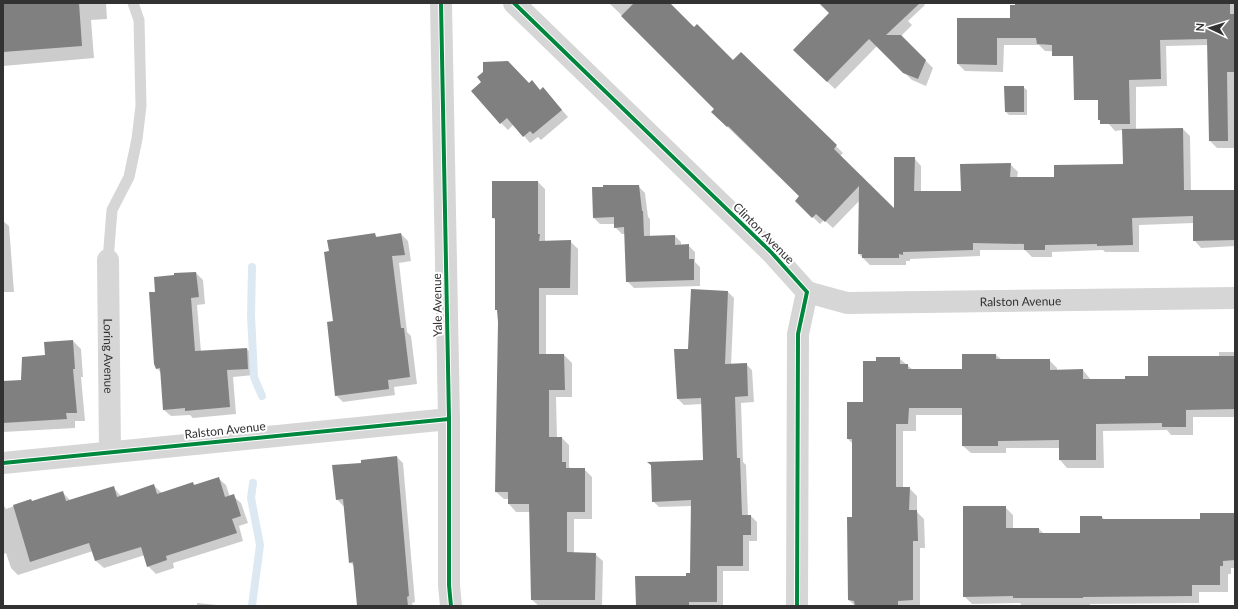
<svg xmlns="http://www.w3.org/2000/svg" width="1238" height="609" font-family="Lato,sans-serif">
	<rect width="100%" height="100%" fill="#fff"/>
	<g fill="#0003">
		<path d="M3 3H106L107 19 91 20 94 58 3 66Z"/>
		<path d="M609 3H668L694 28 733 62 741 53 843 153 840 156 895 211 914 158 921 166V192H962L1010 164 1018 172 1017 178H1055L1124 165 1123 130 1115 131 1108 123 1107 3H1235V148H1217L1210 141 1208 45 1166 46 1167 86 1136 87V129H1183L1190 136 1191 191H1234L1235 192V246L1201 248 1194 240V223L1139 225V252H1105L1103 250 1052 252V257H1032L1025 250H980V256L910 259V261H906V265H870L859 254 860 200 833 228 824 220 820 224 796 201 800 197 712 112 715 109 665 57Z"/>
		<path d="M821 3H923L925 5 908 21 912 25 901 36 933 68 926 86 912 80 877 46 835 89 802 58 830 13Z"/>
		<path d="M1016 3H1069L1076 52 1045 51 1039 45H1004L1003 72 965 71 958 64 1011 19Z"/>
		<path d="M529 84 540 91 543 88 568 117 541 140 538 137 530 143 514 124 508 130 501 123Z"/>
		<path d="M1023 87 1027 90V115H1009L1006 112Z"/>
		<path d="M538 182 545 189V242L570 241 578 249V295H546V355H564L572 363V397H556L557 438H562L569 445V467L572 469H584L592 477V519H574V553L595 554 603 561 602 606H539L532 600 531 512H516L509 504V499H504L496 492 499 322 498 311 496 309V220L493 218Z"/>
		<path d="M638 186 645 193 648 217 650 219V237L675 236 681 242V245H688L695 252V262L700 267V286L634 288 627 281 625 234H622L615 227V224H600L594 218Z"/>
		<path d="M3 221 9 226 14 292H3Z"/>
		<path d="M374 234 378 238 401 234 408 241 411 261 399 263 407 332 411 336 417 384 394 387 395 395 343 402 336 395 334 322Z"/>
		<path d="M196 273 203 280 205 304 197 305 201 352 247 349 253 355 254 375 233 377 236 414 193 418 190 415 171 416 164 410 161 373 157 368V293Z"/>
		<path d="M692 290 728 292 734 298 731 365 746 364 752 370 754 402 741 403 743 462 746 465 748 516H751L757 522V541H749V571H723V606H637L691 574 692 506 659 507 653 501 652 466 649 463 704 461 703 404 684 405 678 399 689 350Z"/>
		<path d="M73 341 81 349 83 377H81L85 421H75V428L3 432V382L22 381 46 356Z"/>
		<path d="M1219 352H1235V417H1193V435H1171L1167 430 1103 431 1104 468H1067L1060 460V448H1006V453H971L963 446V415H916V431H903V488H909L917 496V512L924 519 925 548H920V606H855L849 600 853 518V444L848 439 864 403 877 362 899 358 913 370H963L996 355 1002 360H1049L1057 368V371L1083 370 1091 380H1127L1149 377 1219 357Z"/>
		<path d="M397 457 403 463 415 602 412 603 413 606H358L354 566 350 562 345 505 343 506 337 499 362 464Z"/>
		<path d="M218 478 226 485 230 497 233 496 241 503 248 523 239 526 243 541 173 563 174 568 156 574 148 566 145 555 104 568 96 561 93 551 18 575 11 568 6 553 3 554V504L6 509 31 500 33 502 62 492 70 500 113 487 121 496 154 486 162 493 193 484 195 485Z"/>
		<path d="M1005 507 1013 515V529H1039L1044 534H1081L1102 517 1105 520H1201L1235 514V568H1231V574H1228V592H1199V603L1090 604V606H1022L1020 603 972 604 964 596Z"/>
		<path d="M197 603 217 605 219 606H197Z"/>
	</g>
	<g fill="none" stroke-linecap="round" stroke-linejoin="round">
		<g stroke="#dde9f2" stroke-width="8">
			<path d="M252 267 251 315 254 377 262 396"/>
			<path d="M252 606 260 545 251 498 253 483"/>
		</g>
	</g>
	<g fill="#808080">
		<path d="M3 3H79L82 46 3 52Z"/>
		<path d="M634 3H670L694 27 697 24 733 60 741 52 837 145 834 149 894 208V157H915L914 191H961L960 164 1011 163 1010 177H1054V165L1123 164 1122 129 1183 128 1184 190H1234L1235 240 1193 241V216L1132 218 1133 245 1097 246V244L1045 245V250H1024V244L973 243V250L903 252V255L899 254V258H862V254H858L859 186 825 222 816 214 812 218 795 201 799 196 728 126 727 127 711 112 714 109 621 16Z"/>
		<path d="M819 3H920L886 35H901L926 60 918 79 903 73 869 39 827 82 793 50 829 13Z"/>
		<path d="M1015 3H1230V14H1234L1235 72H1227L1228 141H1209L1207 39 1160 40 1161 79 1129 80 1130 124H1100V120H1098V100H1074L1073 56H1052V45L1037 44 1036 38H997V65L957 64V18H1010V5H1015Z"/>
		<path d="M508 61 529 83 532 80 540 90 543 87 562 110 533 134 530 131 523 137 507 118 500 124 471 91 481 82 477 77 483 72V62Z"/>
		<path d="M1004 86H1024V112H1005Z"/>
		<path d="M492 181H538V234H540L539 241 571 240 570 288H539V354H564L565 390H549V437H562V462H566V468H585V512H567V552L596 553 595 600H531L529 504H508V492H495L498 322 497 310H495V218H492Z"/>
		<path d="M603 185H639L642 211H643L644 236 675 235V245L689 244V259H694V280L626 282 624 227 614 228V217L593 218 592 187H603Z"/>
		<path d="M375 233 376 237 401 233 405 255 392 256 401 328H404L410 377 388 380 389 389 335 396 327 322 333 321 324 252 329 251 327 240Z"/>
		<path d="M196 272 199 297 191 298 195 351 247 348 248 369 227 370 230 407 185 411V408L163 410 160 368 156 369 154 364 149 292H155L154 277 174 275V273Z"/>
		<path d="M691 289 728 291 725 364 747 363 748 396 735 397 737 458H740L742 515H751V535H743V566H717V602H689V606H636L635 576H686V573H690L691 500 652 502 651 465 647 462 703 460 701 398 677 399 674 349H688Z"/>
		<path d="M73 340 75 369H73L77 413H66L67 419 3 423V381L21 380 22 357 45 355 44 342Z"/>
		<path d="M962 354H996V359H1050V370L1083 369V379H1125V376H1148V356H1235V409L1186 410V427H1162V423L1096 424V460H1059V440L998 441V446H962V408H909L908 424H896V487H910L909 510H917L918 541H913V600L898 601V606H855L854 601 848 600 847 517H852V439H847V402H863V361H876V357H900V364H908V369H962Z"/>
		<path d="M397 456 409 596 407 597 408 606H357L353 562 349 563 343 499 336 500 332 465 361 463V460Z"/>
		<path d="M219 477 225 497 234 494 241 516 232 519 237 533 166 556 167 560 147 567 141 547 95 561 89 543 30 562 13 505 31 499 32 501 63 491 66 501 114 486 117 497 154 484 157 494 193 482 194 485Z"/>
		<path d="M963 506H1006V528H1039V533H1080V516H1102V519H1200V513H1235V560L1223 561V566H1220V585H1192V596L1083 597V598H1013V596L963 597Z"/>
	</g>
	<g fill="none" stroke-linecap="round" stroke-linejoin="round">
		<path stroke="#d6d6d6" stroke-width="11" d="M108 260 112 210 129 177 137 139 141 106 139 20 133 3"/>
		<g stroke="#d6d6d6" stroke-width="22">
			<path d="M441 3 449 419V585L451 606"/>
			<path d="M514 3 771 252 807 292 798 334 797 606"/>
			<path id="s1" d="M108 260 110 451"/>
			<path id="s2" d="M807 292 847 303 1235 298"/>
			<path d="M3 463 449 419"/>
		</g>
		<g stroke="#fff" stroke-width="6">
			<g id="cycleway">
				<path d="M441 3 449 419V585L451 606"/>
				<path d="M514 3 771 252 807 292 798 334 797 606"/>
				<path d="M3 463 449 419"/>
			</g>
		</g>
		<use href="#cycleway" stroke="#00873e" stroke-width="4"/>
	</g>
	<g text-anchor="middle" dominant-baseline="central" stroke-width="4" stroke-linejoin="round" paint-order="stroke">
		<g font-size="12" fill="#323232" stroke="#fff">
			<text transform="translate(764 233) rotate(45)">Clinton Avenue</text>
			<text stroke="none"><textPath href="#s2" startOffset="215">Ralston Avenue</textPath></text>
			<text transform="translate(437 305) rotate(-91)">Yale Avenue</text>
			<text stroke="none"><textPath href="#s1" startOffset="96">Loring Avenue</textPath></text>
			<text transform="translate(225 430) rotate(-6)">Ralston Avenue</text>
		</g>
	</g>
	<rect width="1238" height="609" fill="none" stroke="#323232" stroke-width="8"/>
	<g transform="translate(1210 28) rotate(274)" stroke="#ffffff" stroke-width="3" paint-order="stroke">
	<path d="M0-3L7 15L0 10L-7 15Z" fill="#323232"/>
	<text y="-6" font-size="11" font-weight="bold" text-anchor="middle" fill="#323232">N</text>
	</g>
</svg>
